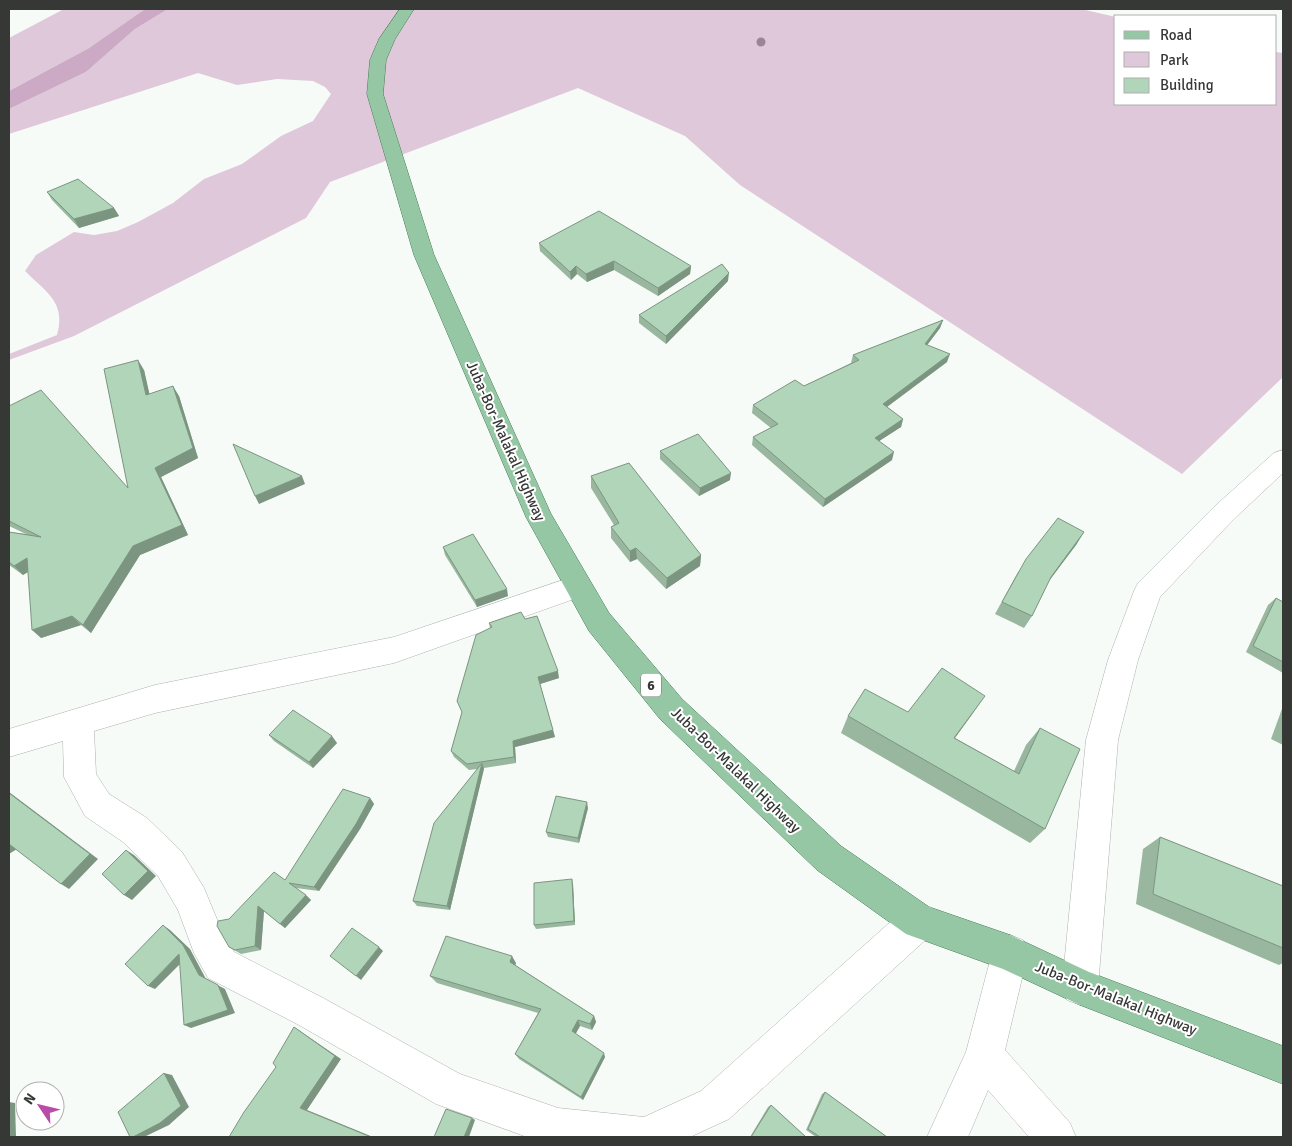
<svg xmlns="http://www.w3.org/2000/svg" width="1292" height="1146" font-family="Signika,sans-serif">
	<rect width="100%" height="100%" fill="#f7fbf8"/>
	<g fill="#dfc8d9">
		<path d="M64 9H145L89 48 9 91V38Z"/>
		<path d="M168 9H1081L1116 17V104H1276V52L1283 53V377L1182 474 740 185 685 136 578 88 330 182 306 218 74 336 9 360V354L57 335C66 302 47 293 25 271L36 255 74 232 94 235 117 231 138 222 173 203 204 179 242 164 281 136 313 121 331 94 325 87 313 81 277 79 237 85 198 73 9 134V109L86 72 135 29Z"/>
	</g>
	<path fill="#cca9c4" d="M145 9H168L135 29 86 72 9 109V91L89 48Z"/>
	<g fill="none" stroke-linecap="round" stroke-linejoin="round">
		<g stroke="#adb1ae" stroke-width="1">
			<g id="minor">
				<path d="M1283 450V473L1233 520 1160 597 1138 660 1118 740 1098 987 1093 1000 1080 1005 1067 1000 1062 987 1086 740 1108 660 1134 591 1138 583 1215 506 1274 453Z"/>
				<path d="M578 575 588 578 592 586 588 594 394 663 155 713 94 731 96 774 109 794 147 818 182 852 204 888 221 929 234 952 325 999 460 1074 558 1108 644 1117 701 1091 906 908 919 903 932 908 937 921 932 934 729 1119 690 1137H527L436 1104 299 1025 208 978 194 953 178 910 158 876 123 842 85 816 64 777 63 741 9 757V729L155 685 394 637Z"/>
				<path d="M1010 935 1023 940 1028 953 1005 1050 1070 1123 1076 1137H1029L988 1090 968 1137H927L966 1052 992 953 997 940Z"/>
			</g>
		</g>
		<g stroke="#467d56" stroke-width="1">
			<path id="major" d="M400 9H414L395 39 386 60 383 94 434 255 551 514 609 613 682 699 841 846 929 907 1010 935 1089 972 1283 1046V1084L1080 1005 1003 969 906 934 817 870 660 719 589 631 526 517 414 255 367 94 370 60 379 39Z"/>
		</g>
		<use href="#minor" fill="#fff" fill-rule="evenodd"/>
		<use href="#major" fill="#95c7a4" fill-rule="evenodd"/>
	</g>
	<circle fill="#9b8497" cx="761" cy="42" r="4.5"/>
	<g fill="#98b79e">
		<path d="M47 192 114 208 119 216 79 228 52 200Z"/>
		<path d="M539 243 691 266 690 274 658 296 614 270 587 282 577 274 571 280 540 251Z"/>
		<path d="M728 281 666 344 639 323V315Z"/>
		<path d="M943 320 940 328 927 345 947 362 887 407 903 419 901 427 879 441 892 460 823 507 752 445 753 437 771 428 752 413 753 405 804 386 851 363 853 355Z"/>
		<path d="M144 370 149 394 179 396 198 458 161 477 188 535 140 555 91 633 81 625 41 638 28 572 23 575 9 565V532L26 534 9 526V405L128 488Z"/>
		<path d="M660 451 730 480 699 496 660 459Z"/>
		<path d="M591 476 701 555 700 566 666 589 637 559 630 562 611 538V527L614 525 591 488Z"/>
		<path d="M1084 532 1076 545 1048 582 1032 616 1024 628 995 614 1018 572Z"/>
		<path d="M443 547 508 596 477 607 445 555Z"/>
		<path d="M1276 598 1283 602V673L1246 652 1268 605Z"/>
		<path d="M489 623 559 678 540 684 555 737 515 747 516 763 484 768 450 910 417 906 413 901 477 769 469 770 454 757 451 751 462 712 457 701 490 628Z"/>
		<path d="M1283 706V745L1271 739Z"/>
		<path d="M908 712 973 713 955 738 1014 771 1026 745 1040 728 1045 829 1030 843 841 733 848 716Z"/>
		<path d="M269 735 337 743 313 768 274 741Z"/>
		<path d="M370 798 374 804 360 829 319 891 296 888 311 900 285 928 264 911 261 950 241 954 229 947V919L285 880Z"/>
		<path d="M588 808 579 843 548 837 546 832Z"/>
		<path d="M1160 837 1283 886V963L1279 965 1136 904 1143 849Z"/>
		<path d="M573 884 575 925 536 929 534 925Z"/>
		<path d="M516 963 515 965 594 1016 596 1022 592 1030 580 1026 575 1034 605 1057 583 1100 519 1059 515 1054 538 1013 437 983 430 976Z"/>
		<path d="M825 1092 887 1137H816L806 1130 822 1094Z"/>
		<path d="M771 1105 806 1137H750L768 1107Z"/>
	</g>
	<g fill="#7c9581">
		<path d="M114 208 119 216 79 228 74 219Z"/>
		<path d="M614 261V270L587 282 586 274Z"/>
		<path d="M576 266 577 274 571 280 570 272Z"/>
		<path d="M691 266 690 274 658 296V288Z"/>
		<path d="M729 273 728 281 666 344V336Z"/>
		<path d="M943 320 940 328 922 352 925 344Z"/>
		<path d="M950 354 947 362 880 412 883 404Z"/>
		<path d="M138 360 144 370 152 405 146 395Z"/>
		<path d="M173 386 179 396 198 458 161 477 188 535 140 555 91 633 83 625 155 468Z"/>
		<path d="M903 419 901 427 873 445 875 438Z"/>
		<path d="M894 452 892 460 823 507 825 499Z"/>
		<path d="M731 473 730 480 699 496 700 488Z"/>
		<path d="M302 476 305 484 259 504 255 496Z"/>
		<path d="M1084 532 1076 545 1043 589 1051 577Z"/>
		<path d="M636 548 637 559 630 562V551Z"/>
		<path d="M701 555 700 566 666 589 667 578Z"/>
		<path d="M27 558 36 567 23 575 14 566Z"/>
		<path d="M507 589 508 596 477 607 475 600Z"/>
		<path d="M72 616 81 625 41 638 32 630Z"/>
		<path d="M558 671 559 678 540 684 538 677Z"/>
		<path d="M985 696 973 713 943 754 954 738Z"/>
		<path d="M553 730 555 737 515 747 516 763 514 757 513 741Z"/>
		<path d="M332 736 337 743 313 768 309 762Z"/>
		<path d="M482 763 484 769 450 910 447 906Z"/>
		<path d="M9 792 98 859 69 889 61 884Z"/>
		<path d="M370 798 374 804 360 829 319 891 314 887Z"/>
		<path d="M587 802 588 808 579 843 578 838Z"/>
		<path d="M9 844 17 849 9 854Z"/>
		<path d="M126 850 134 855 156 876 132 900 124 895Z"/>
		<path d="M572 879 573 884 575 925 574 921Z"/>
		<path d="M306 895 311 900 285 928 280 924Z"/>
		<path d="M258 906 264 910 261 950 255 946Z"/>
		<path d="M163 925 170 930 190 949 206 979 225 989 235 1013 191 1028 184 1025 199 975Z"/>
		<path d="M379 947 383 951 361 980 356 976Z"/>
		<path d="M179 954 186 958 155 989 148 986Z"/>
		<path d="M512 956 516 963 514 969 510 962Z"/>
		<path d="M594 1016 596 1022 592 1030 590 1024Z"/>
		<path d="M578 1020 580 1026 574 1037 572 1031Z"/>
		<path d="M294 1027 300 1031 341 1059 307 1110 373 1137H371L300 1108Z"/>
		<path d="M604 1053 605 1057 583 1100 581 1097Z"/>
		<path d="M164 1073 172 1075 189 1107 169 1125 144 1137H133Z"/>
		<path d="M9 1102 15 1103 16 1137H9Z"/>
		<path d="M472 1118 475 1120 469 1137H464Z"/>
	</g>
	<g fill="#b1d5b8" stroke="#7c9581">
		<path d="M78 179 114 208 74 219 47 192Z"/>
		<path d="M599 211 691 266 658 288 614 261 586 274 576 266 570 272 539 243Z"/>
		<path d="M722 264 729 273 666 336 639 315Z"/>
		<path d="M943 320 925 344 950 354 883 404 903 419 875 438 894 452 825 499 753 437 778 424 753 405 795 380 804 386 859 360 853 355Z"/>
		<path d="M138 360 146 395 173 386 193 448 155 468 182 525 133 546 83 625 72 616 32 630 27 558 14 566 9 562V532L41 537 9 521V406L41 390 128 488 104 369Z"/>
		<path d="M698 434 731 473 700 488 660 451Z"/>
		<path d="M233 444 302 476 255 496Z"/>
		<path d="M629 463 701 555 667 578 636 548 630 551 611 527 619 523 591 476Z"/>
		<path d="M1058 518 1084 532 1051 577 1032 616 1002 602 1026 559Z"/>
		<path d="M473 534 507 589 475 600 443 547Z"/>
		<path d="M1276 598 1283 602V662L1253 646Z"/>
		<path d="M521 612 525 619 537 616 558 671 538 677 553 730 513 741 514 757 467 764 451 751 462 712 457 701 476 635 492 627 489 623Z"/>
		<path d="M942 668 985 696 954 738 1019 774 1040 728 1080 749 1045 829 848 716 865 689 908 712Z"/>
		<path d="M293 710 332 736 309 762 269 735Z"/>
		<path d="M482 763 447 906 413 901 434 823Z"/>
		<path d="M343 789 370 798 356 824 314 887 289 883 306 895 280 924 258 906 255 946 235 950 229 947 217 926 218 921 229 919 274 872 285 880Z"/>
		<path d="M9 793 90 854 61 884 9 844Z"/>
		<path d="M556 796 587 802 578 838 546 832Z"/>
		<path d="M1160 837 1283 886V948L1153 894Z"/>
		<path d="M126 850 148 871 124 895 102 874Z"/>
		<path d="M572 879 574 921 534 925V883Z"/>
		<path d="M163 925 183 945 199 975 218 985 228 1010 184 1025 179 954 148 986 125 964Z"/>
		<path d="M352 928 379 947 356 976 330 956Z"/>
		<path d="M446 936 512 956 510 962 594 1016 590 1024 578 1020 572 1031 604 1053 581 1097 515 1054 541 1009 430 976Z"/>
		<path d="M294 1027 335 1056 300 1108 371 1137H229L244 1112 276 1067 273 1063Z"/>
		<path d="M164 1073 181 1106 160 1123 133 1137H130L118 1112Z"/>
		<path d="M825 1092 887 1137H820L808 1129Z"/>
		<path d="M771 1105 806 1137H751Z"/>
		<path d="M446 1109 472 1118 464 1137H434Z"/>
	</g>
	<g text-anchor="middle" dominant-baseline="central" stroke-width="4" stroke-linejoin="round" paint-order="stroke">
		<rect fill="#fff" stroke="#727472" stroke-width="1" x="641" y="673.5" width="20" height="23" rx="4"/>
		<g font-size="14" font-weight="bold" fill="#363836">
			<text x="651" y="685">6</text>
		</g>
		<g font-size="15" fill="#363836" stroke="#fff">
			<text transform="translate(506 441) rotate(66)">Juba-Bor-Malakal Highway</text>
			<text transform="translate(736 770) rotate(44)">Juba-Bor-Malakal Highway</text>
			<text transform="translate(1116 998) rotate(22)">Juba-Bor-Malakal Highway</text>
		</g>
	</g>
	<rect width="1292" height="1146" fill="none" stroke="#363836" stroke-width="20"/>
	<rect x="1114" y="15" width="162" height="90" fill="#ffffff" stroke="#afafaf"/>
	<rect x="1124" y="31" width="25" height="8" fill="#95c7a4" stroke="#afafaf"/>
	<text x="1160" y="40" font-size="15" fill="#363836">Road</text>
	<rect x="1124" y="52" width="25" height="15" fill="#dfc8d9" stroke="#afafaf"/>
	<text x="1160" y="65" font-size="15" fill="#363836">Park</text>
	<rect x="1124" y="78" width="25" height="15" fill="#b1d5b8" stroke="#afafaf"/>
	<text x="1160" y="90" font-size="15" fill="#363836">Building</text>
	<g transform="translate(40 1106) rotate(305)"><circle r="24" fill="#ffffff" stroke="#afafaf"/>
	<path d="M0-4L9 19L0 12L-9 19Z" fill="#bb4ba8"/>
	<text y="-8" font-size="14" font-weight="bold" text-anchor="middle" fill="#363836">N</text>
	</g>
</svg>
